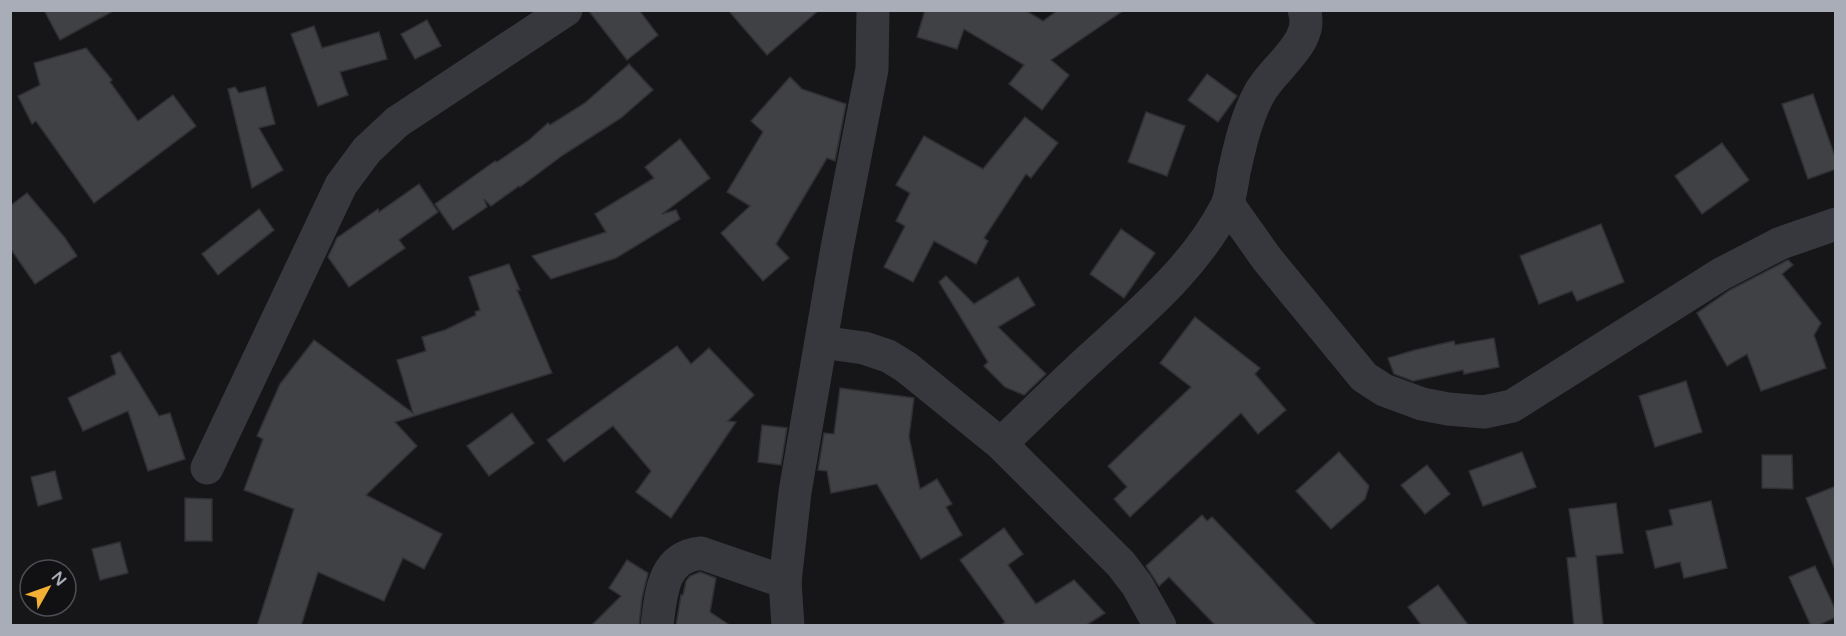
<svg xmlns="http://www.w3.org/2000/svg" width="1846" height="636" font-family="'Varela Round',sans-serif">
	<rect width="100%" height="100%" fill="#161618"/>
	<g fill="#404145" stroke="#303034" stroke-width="1.5">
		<path d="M44 10H115L60 40Z"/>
		<path d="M588 10H639L658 35 627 60Z"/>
		<path d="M728 10H819L767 55Z"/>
		<path d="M925 10H1025L1043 21 1058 10H1124L1051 60 1069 75 1042 110 1009 84 1024 65 964 29 957 49 917 37Z"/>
		<path d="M427 20 441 46 415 59 401 34Z"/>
		<path d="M314 26 322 48 379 32 387 59 340 72 348 95 318 106 291 34Z"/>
		<path d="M86 48 112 80 110 82 138 121 173 95 196 126 94 203 36 121 32 124 18 96 40 85 34 63Z"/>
		<path d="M629 64 653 90 621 118 563 155 520 187 519 186 491 206 484 199 487 207 453 230 435 204 495 161 497 162 529 140 548 123 550 125 585 103Z"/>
		<path d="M1207 74 1237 96 1218 122 1188 100Z"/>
		<path d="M790 77 802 89 846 104 835 161 827 158 776 244 789 258 763 281 721 233 750 206 727 192 763 132 751 121Z"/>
		<path d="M235 87 239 93 265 87 275 124 259 128 283 170 252 188 228 89Z"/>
		<path d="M1813 94 1836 160V169L1808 179 1782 104Z"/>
		<path d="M1146 112 1185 126 1167 176 1128 162Z"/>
		<path d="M1025 117 1058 143 1031 178 1026 174 984 238 988 241 976 264 934 241 913 282 884 267 905 226 896 221 910 193 896 185 924 136 983 169Z"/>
		<path d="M680 139 710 178 662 214 676 210 680 219 616 258 551 279 532 256 606 232 595 214 654 178 645 167Z"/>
		<path d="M1722 143 1749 180 1702 214 1675 176Z"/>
		<path d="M419 184 438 212 399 240 405 248 349 287 328 257 337 238 378 209 379 212Z"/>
		<path d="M27 193 65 238 77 256 35 284 10 248V206Z"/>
		<path d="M259 209 274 230 218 275 202 254Z"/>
		<path d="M1601 224 1624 282 1577 301 1572 291 1539 304 1520 256Z"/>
		<path d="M1121 229 1155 253 1124 298 1090 274Z"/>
		<path d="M1788 260 1793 265 1782 274 1821 323 1814 335 1826 368 1761 391 1747 354 1727 366 1697 313 1730 290Z"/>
		<path d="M509 264 520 290H517L552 373 395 422 417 446 366 495 442 534 424 569 403 558 384 601 318 572 301 626H257L294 509 244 490 263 439 257 436 280 384 314 340 413 413 397 360 426 351 422 337 445 330 476 315 475 312 480 310 469 277Z"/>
		<path d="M946 276 974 304 1018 277 1035 305 998 327 1046 374 1024 395 1005 387 984 366 988 362 939 282Z"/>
		<path d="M1195 317 1260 368 1255 374 1286 410 1258 434 1241 413 1130 517 1114 499 1127 487 1108 466 1191 387 1160 363Z"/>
		<path d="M1494 338 1499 367 1464 374 1463 370 1413 381 1394 374 1388 358 1415 350 1454 341 1455 345Z"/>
		<path d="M677 346 691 364 709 348 754 395 728 421 736 422 671 518 636 492 651 471 613 426 564 462 547 440Z"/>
		<path d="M120 352 159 416 170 413 185 459 148 471 128 411 83 431 68 398 116 374 111 356Z"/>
		<path d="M1686 381 1702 432 1655 447 1639 396Z"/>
		<path d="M840 388 914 398 909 437 920 489 937 479 952 504 946 507 962 535 921 559 877 484 831 493 827 471 818 470 824 433 834 434Z"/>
		<path d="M512 413 534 443 489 476 467 446Z"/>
		<path d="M762 425 787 428 781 465 758 462Z"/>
		<path d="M1339 452 1369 486 1365 499 1331 529 1296 491Z"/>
		<path d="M1522 452 1536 487 1483 506 1469 471Z"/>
		<path d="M1762 455H1792L1793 489 1762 488Z"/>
		<path d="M1427 465 1450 494 1425 514 1401 485Z"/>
		<path d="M55 471 62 499 38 506 31 477Z"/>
		<path d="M1836 486V567H1834L1806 498Z"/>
		<path d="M185 498 212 499V541H185Z"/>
		<path d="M1711 501 1727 568 1684 578 1680 562 1655 568 1646 531 1673 525 1669 510Z"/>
		<path d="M1616 503 1623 553 1596 556 1603 626H1574L1567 558 1576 557 1569 509Z"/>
		<path d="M1202 515 1207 521 1212 517 1317 626H1216L1169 577 1159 586 1146 566Z"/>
		<path d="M1004 528 1023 554 1008 565 1036 604 1074 580 1105 613 1085 626H1000L1005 622 960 560Z"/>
		<path d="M120 542 128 573 100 580 92 549Z"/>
		<path d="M627 560 648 573 642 598 639 626H591L621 596 609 588Z"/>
		<path d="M1815 566 1836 611V617L1817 626H1811L1789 577Z"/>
		<path d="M700 572 716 578 710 612 731 626H676L681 595H683L686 581 690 576Z"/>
		<path d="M1438 585 1469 626H1422L1408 607Z"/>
	</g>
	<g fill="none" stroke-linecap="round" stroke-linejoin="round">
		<g stroke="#37383d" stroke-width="33">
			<path d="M1228 204 1267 259 1364 377 1384 390 1422 404 1448 409 1484 412 1512 406 1721 274 1781 243 1836 224"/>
			<path d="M821 342 864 348 888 356 906 367 1001 444 1121 564 1137 585 1160 626"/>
			<path d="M1001 444C1032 414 1062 384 1093 356 1142 311 1195 267 1226 207 1231 197 1232 183 1234 172 1240 146 1246 118 1259 94 1272 68 1316 42 1304 10"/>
			<path d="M207 468 341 185 367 150 397 122 566 10"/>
			<path d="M657 626C661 594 662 557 701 553L785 582"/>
			<path d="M788 626 785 582 795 492 837 248 872 69 873 10"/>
		</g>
	</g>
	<rect width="1846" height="636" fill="none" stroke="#a8adb8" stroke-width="24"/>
	<g transform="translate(48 588) rotate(50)"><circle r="28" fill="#111113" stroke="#4d4f55" stroke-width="1.5"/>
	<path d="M0-4.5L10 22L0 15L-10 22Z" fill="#f2b134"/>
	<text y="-9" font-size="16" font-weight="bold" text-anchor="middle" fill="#a8adb8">N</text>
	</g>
</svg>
